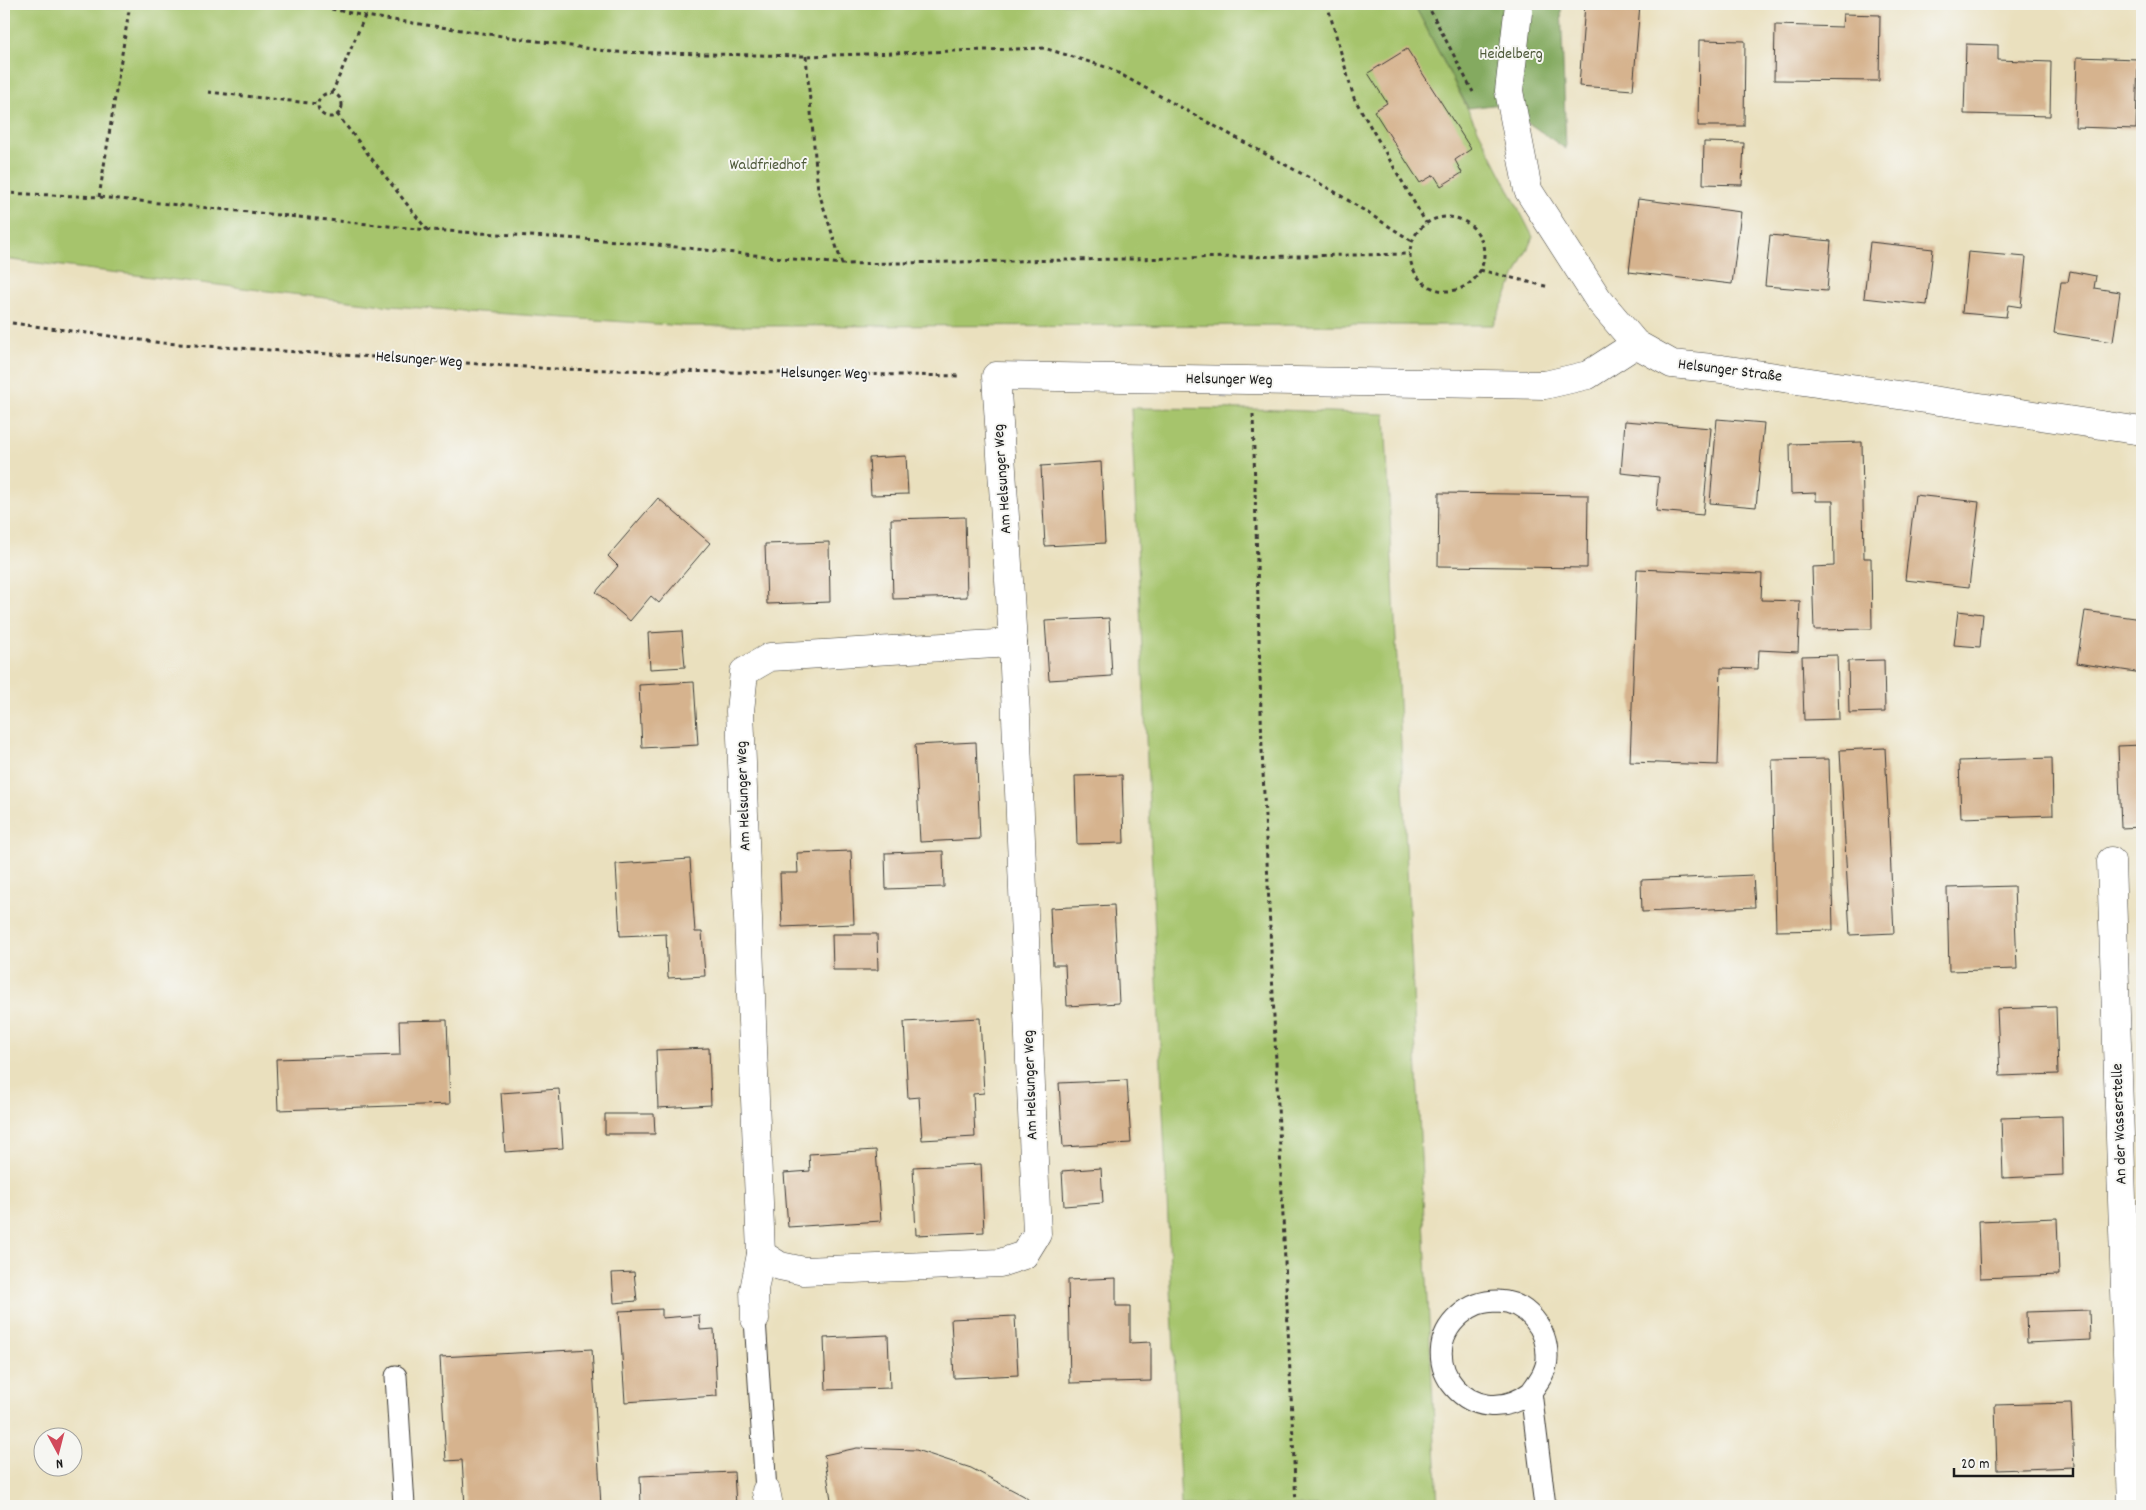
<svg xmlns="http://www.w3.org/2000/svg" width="2146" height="1510" font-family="Dekko,sans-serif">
	<rect width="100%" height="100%" fill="#f6f6f2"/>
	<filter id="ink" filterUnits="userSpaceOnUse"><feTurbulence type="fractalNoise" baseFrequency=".02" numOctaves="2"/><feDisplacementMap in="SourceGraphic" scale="10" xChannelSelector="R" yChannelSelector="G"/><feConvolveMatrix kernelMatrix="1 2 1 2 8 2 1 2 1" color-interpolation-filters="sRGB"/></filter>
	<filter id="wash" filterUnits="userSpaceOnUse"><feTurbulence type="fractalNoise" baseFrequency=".0096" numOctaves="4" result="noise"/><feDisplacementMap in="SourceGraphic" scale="20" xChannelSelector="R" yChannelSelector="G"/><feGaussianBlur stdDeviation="1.12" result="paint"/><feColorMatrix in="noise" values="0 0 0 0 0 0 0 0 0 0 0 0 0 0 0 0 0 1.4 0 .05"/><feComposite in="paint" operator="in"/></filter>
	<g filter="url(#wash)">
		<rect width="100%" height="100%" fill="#eae0be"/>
		<g fill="#a6c46c" stroke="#617044">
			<path d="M4 4H1414L1533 237 1493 325 684 326 391 306 4 259Z"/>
			<path d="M1131 408 1253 409 1385 414 1438 1506H1181Z"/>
		</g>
		<path fill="#84aa60" stroke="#50633e" d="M1414 4H1561L1566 149 1501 104 1468 108Z"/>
		<g id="blocks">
			<g fill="#d6b38e">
				<path d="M1585 4H1640L1633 90 1579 86Z"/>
				<path d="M1843 14 1880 15 1879 81 1774 80 1775 25 1842 27Z"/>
				<path d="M1699 40 1745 41 1744 126H1698Z"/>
				<path d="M1966 44 1998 45V60L2051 62 2050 116 1964 114Z"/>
				<path d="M1407 49 1471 149 1455 160 1462 173 1441 186 1434 175 1420 183 1374 111 1387 103 1368 73Z"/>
				<path d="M2077 57 2138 59 2136 129 2075 127Z"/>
				<path d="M1704 142 1744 143 1742 185 1703 184Z"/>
				<path d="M1638 199 1741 212 1732 284 1629 272Z"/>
				<path d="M1770 235 1831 241 1827 291 1765 286Z"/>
				<path d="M1870 242 1933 249 1927 305 1864 298Z"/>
				<path d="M1968 252 2026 257 2021 307 2008 305 2006 317 1962 313Z"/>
				<path d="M2070 271 2096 276 2094 288 2120 292 2113 342 2054 333 2061 282H2068Z"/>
				<path d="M1717 419 1764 423 1756 507 1710 503Z"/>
				<path d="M1625 421 1711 428 1703 515 1656 511 1659 477 1621 473Z"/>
				<path d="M1862 442 1864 558H1871L1872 629 1814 630 1812 567 1834 566 1833 501H1816V493L1791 494 1790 444Z"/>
				<path d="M906 456 908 494 871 495 869 458Z"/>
				<path d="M1101 462 1105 543 1045 546 1041 466Z"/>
				<path d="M1439 493 1588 495 1587 568 1438 566Z"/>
				<path d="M1915 495 1979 502 1969 587 1905 580Z"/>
				<path d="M658 498 710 543 659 603 651 596 630 621 596 592 618 566 608 556Z"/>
				<path d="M965 517 967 597 893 599 891 519Z"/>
				<path d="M829 542 830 602 767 604 765 544Z"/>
				<path d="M1637 569 1762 574 1761 600 1800 601 1798 652 1759 650 1758 669 1721 668 1718 765 1630 762Z"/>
				<path d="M1958 611 1983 614 1980 647 1954 645Z"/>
				<path d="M2085 611 2142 619V673L2077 663Z"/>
				<path d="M1109 618 1112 676 1049 680 1045 621Z"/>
				<path d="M682 631 685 667 650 669 648 633Z"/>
				<path d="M1837 655 1839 719 1804 720 1802 656Z"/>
				<path d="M1884 660 1885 712 1849 713 1848 661Z"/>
				<path d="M694 682 698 745 642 748 639 685Z"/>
				<path d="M976 742 980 839 920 842 915 745Z"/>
				<path d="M2142 745V827L2121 828 2118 746Z"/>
				<path d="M1885 748 1894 933 1850 935 1840 750Z"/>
				<path d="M2052 758 2053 815 1961 818 1959 761Z"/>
				<path d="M1829 759 1833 930 1776 931 1772 760Z"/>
				<path d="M1122 775 1124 843 1077 844 1075 776Z"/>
				<path d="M851 851 854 924 782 927 780 873H798L797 853Z"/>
				<path d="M943 851 944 887 886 889 885 853Z"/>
				<path d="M690 859 695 932H702L705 976 668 978 666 934 620 936 616 864Z"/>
				<path d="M1753 875 1755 907 1642 912 1641 880Z"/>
				<path d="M2014 886 2017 969 1949 971 1947 888Z"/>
				<path d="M1114 905 1119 1003 1067 1006 1065 965H1053L1050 908Z"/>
				<path d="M832 934H877L878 970H833Z"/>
				<path d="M2056 1007 2058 1074 2000 1076 1997 1009Z"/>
				<path d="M980 1018 984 1093 973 1094 975 1137 922 1140 919 1097 908 1098 904 1022Z"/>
				<path d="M447 1020 450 1104 278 1110 276 1059 400 1055 399 1021Z"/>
				<path d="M709 1048 711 1105 658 1108 656 1050Z"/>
				<path d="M1127 1080 1131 1143 1063 1147 1059 1083Z"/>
				<path d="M559 1089 563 1148 505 1152 501 1093Z"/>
				<path d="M605 1114H654L655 1134H605Z"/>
				<path d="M2062 1116 2063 1175 2003 1178 2001 1118Z"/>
				<path d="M876 1150 881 1221 788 1227 784 1173 810 1171 809 1154Z"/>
				<path d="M981 1164 984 1232 916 1235 913 1167Z"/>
				<path d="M1101 1168 1103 1203 1064 1206 1062 1171Z"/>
				<path d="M2057 1218 2059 1275 1980 1278 1978 1221Z"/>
				<path d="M634 1272 637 1301 614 1303 612 1273Z"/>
				<path d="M1116 1278V1306H1130V1343L1151 1342V1381L1070 1383 1068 1280Z"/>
				<path d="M662 1309V1318L699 1315 700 1330 714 1329 717 1396 625 1402 619 1311Z"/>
				<path d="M2089 1310 2090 1340 2027 1343 2026 1312Z"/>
				<path d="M1015 1316 1018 1375 954 1378 951 1319Z"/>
				<path d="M888 1335 890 1388 826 1390 824 1338Z"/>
				<path d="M592 1349 601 1506H465L462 1460 446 1461 440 1357Z"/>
				<path d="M2071 1403 2074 1467 1997 1470 1995 1405Z"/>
				<path d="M857 1448 916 1450 971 1468 1024 1496 1036 1506H832L824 1455Z"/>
				<path d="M734 1472 736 1506H641L640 1476Z"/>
			</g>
		</g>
	</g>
	<g filter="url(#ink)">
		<use href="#blocks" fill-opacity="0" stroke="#3b3934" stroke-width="1"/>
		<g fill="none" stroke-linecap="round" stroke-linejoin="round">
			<g stroke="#3b3934" stroke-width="23">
				<g id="lane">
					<path d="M755 1319 766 1491"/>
					<path d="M396 1376 404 1506"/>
					<path d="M1531 1392C1472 1437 1409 1359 1460 1315 1471 1305 1482 1301 1498 1301 1527 1302 1548 1329 1547 1358 1547 1371 1538 1382 1531 1392L1545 1506"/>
				</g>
			</g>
			<g stroke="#3b3934" stroke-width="29">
				<g id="street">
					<path d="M1519 4 1509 91 1528 190 1598 299 1636 344 1672 364 1722 369 2142 431"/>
					<path d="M2111 861 2132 1506"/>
					<path d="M761 1254 780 1266 804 1271 1000 1263 1024 1255 1037 1234 1013 643 996 376 1545 385 1588 375 1636 344"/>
					<path d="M755 1319 754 1290 761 1254 740 711 744 672 770 657 1013 643"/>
					<path d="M766 1491 769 1506"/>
				</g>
			</g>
			<g stroke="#3b3934" stroke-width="3" stroke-dasharray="4 4" stroke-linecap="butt">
				<path d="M308 4 365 16 612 52 806 56 1044 48 1109 68 1335 192 1412 241"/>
				<path d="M1327 4 1354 98 1426 223"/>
				<path d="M1427 4 1473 92"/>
				<path d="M806 56 818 190 842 264"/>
				<path d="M208 92 318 104"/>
				<path d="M332 93 370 4"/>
				<circle cx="330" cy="105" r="12"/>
				<path d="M337 114 427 230"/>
				<path d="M4 193 99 197 428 230 618 241 842 264 1410 254"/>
				<path d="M99 197 130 4"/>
				<circle cx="1447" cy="254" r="37"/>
				<path d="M1480 270 1549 287"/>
				<path d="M4 322 163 343 555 369 961 376"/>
				<path d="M1253 414 1262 750 1296 1506"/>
			</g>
			<use href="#lane" stroke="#fff" stroke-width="21"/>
			<use href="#street" stroke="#fff" stroke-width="28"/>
		</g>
	</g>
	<g text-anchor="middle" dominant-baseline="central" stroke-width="4" stroke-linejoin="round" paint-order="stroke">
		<g font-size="16" fill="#4c5738" stroke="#f6f6f2">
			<text x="1511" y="54">Heidelberg</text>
			<text x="768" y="165">Waldfriedhof</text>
		</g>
		<g font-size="16" fill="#1c1c1c" stroke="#f6f6f2">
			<text transform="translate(419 360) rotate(4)">Helsunger Weg</text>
			<text transform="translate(1730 371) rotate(7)">Helsunger Straße</text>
			<text transform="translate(824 374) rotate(1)">Helsunger Weg</text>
			<text transform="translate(1229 380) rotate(1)">Helsunger Weg</text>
			<text transform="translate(1003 479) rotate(-94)">Am Helsunger Weg</text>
			<text transform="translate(744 796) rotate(-92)">Am Helsunger Weg</text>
			<text transform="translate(1031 1085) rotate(-92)">Am Helsunger Weg</text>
			<text transform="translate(2120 1124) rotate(-92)">An der Wasserstelle</text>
		</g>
	</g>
	<rect width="2146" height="1510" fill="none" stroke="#f6f6f2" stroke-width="20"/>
	<g transform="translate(58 1452) rotate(173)"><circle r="24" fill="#f6f6f2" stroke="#9f9f9c"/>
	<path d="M0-4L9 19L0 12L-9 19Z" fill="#d1495b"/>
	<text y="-8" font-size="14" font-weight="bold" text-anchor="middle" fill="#1c1c1c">N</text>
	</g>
	<path d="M1954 1468v8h119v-8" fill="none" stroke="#1c1c1c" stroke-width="2.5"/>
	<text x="1961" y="1468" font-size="15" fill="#1c1c1c" stroke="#f6f6f2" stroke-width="4" paint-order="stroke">20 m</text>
</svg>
